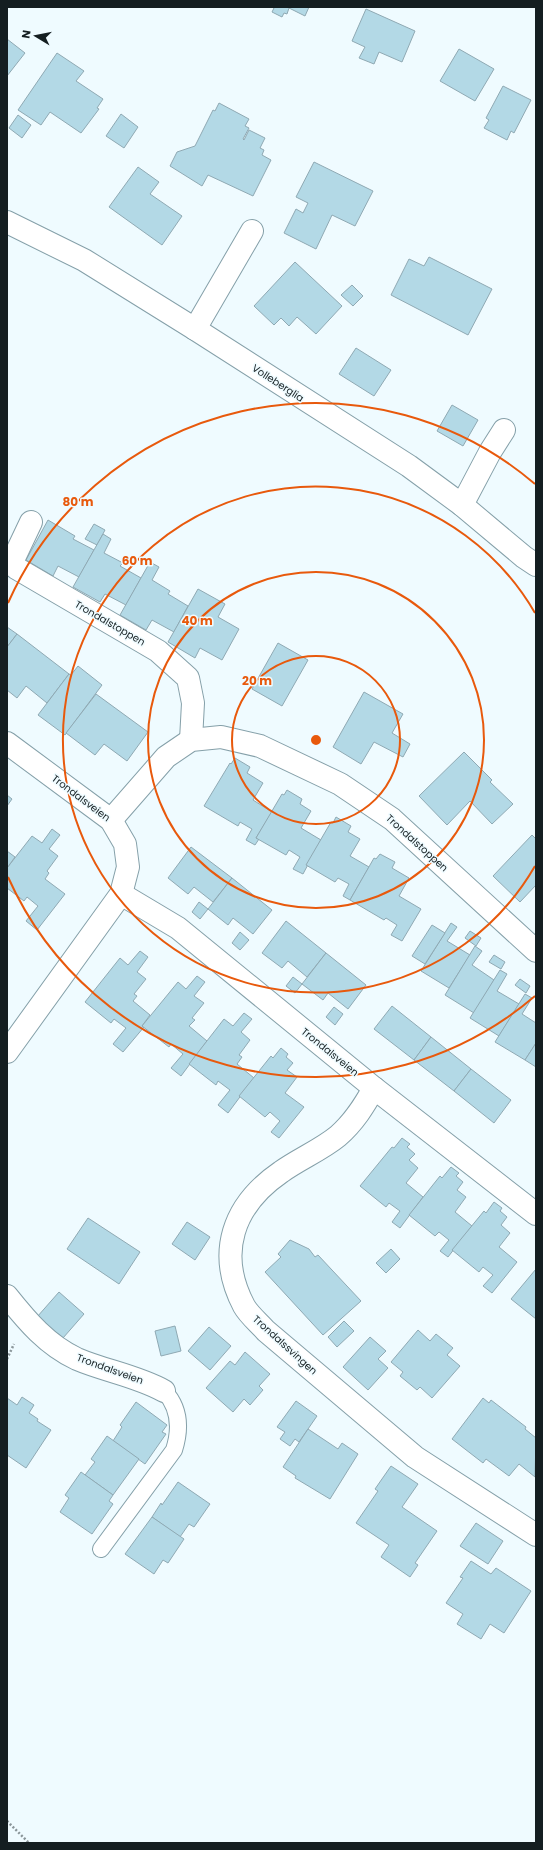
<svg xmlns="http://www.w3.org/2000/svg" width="543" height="1850" font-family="Poppins,sans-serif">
	<rect width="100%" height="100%" fill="#effbff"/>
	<g fill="#b3d9e6" stroke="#8fa9b3">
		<path d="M271 7H309L305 16 289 8 287 14 284 13 282 17 272 12 274 8Z"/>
		<path d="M366 9 415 31 402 62 379 52 374 64 359 58 365 47 352 41Z"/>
		<path d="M7 39 25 53 7 76Z"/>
		<path d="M459 49 494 69 475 101 440 81Z"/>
		<path d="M57 53 84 71 76 81 103 99 97 108 99 109 81 133 50 112 41 125 18 110Z"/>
		<path d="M503 86 531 100 514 133 511 131 507 140 484 128 489 120 486 118Z"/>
		<path d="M219 103 249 119 245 126 249 128 243 139 244 140 249 130 265 138 260 148 264 150 262 155 271 160 253 196 208 175 202 186 170 166 177 152 195 146 213 110 215 111Z"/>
		<path d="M121 114 138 127 124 148 106 136Z"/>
		<path d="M18 115 31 125 22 138 9 128Z"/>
		<path d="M314 162 373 191 355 226 332 215 316 249 284 233 296 209 303 213 308 203 296 197Z"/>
		<path d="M138 167 159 182 150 194 182 216 162 245 109 207Z"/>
		<path d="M429 257 492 289 468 335 391 295 409 259 424 266Z"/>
		<path d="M295 262 342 306 316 334 297 317 289 326 281 318 274 325 254 306Z"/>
		<path d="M352 285 363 296 353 306 341 295Z"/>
		<path d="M356 348 391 370 374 396 339 374Z"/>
		<path d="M452 405 478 420 463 446 437 431Z"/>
		<path d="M48 520 75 536 73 539 94 550 79 577 58 566 53 576 26 560Z"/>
		<path d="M94 524 105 530 97 545 85 539Z"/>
		<path d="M103 534 111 539 104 553 123 563 120 566 141 578 126 605 105 594 100 602 73 587Z"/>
		<path d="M150 562 159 567 152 580 170 591 168 594 188 606 174 632 152 620 146 630 120 615Z"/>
		<path d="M198 589 225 604 218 617 239 629 222 660 200 648 195 658 168 642Z"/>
		<path d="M7 627 17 634 7 647Z"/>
		<path d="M17 634 69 674 47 703 26 686 17 698 7 690V647Z"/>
		<path d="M278 643 308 660 282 706 252 689Z"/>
		<path d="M78 666 102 685 65 735 38 715 69 674 71 675Z"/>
		<path d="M364 692 403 714 392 733 410 744 403 757 374 742 361 764 333 747Z"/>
		<path d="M96 694 148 732 127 761 104 744 95 755 66 733Z"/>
		<path d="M464 752 492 780 490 782 513 804 492 824 470 801 447 825 419 796Z"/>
		<path d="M235 758 250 767 247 773 263 783 253 800 272 812 256 838 259 839 255 845 246 840 252 829 240 822 238 826 204 806 230 763 231 764Z"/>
		<path d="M287 790 302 799 300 804 311 811 301 828 321 840 303 874 293 869 300 857 289 850 286 855 256 838 282 794 284 795Z"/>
		<path d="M7 795 12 799 7 806Z"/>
		<path d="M336 817 351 826 348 832 360 839 350 856 369 867 350 900 343 896 349 884 338 878 335 882 306 865 331 822 333 823Z"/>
		<path d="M52 829 60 835 49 849 58 856 47 871 49 873 45 879 65 894 37 930 26 921 38 906 27 897 24 901 7 888V868L32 836 42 843Z"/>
		<path d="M532 835 536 839V885L520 902 493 876Z"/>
		<path d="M191 847 232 878 213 902 194 887 188 894 168 878Z"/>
		<path d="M7 851 15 857 7 868Z"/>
		<path d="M380 854 395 862 392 868 409 878 399 896 421 909 402 941 391 935 397 925 386 918 384 920 350 900 374 858 376 859Z"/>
		<path d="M232 878 272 910 253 934 233 918 228 925 208 909Z"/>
		<path d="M199 902 208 909 200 919 192 912Z"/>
		<path d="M286 921 326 953 307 977 288 961 282 968 262 953Z"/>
		<path d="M451 923 457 927 447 941 470 955 449 988 421 971Z"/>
		<path d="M432 925 445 933 425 964 412 956Z"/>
		<path d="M470 931 481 938 476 946 465 938Z"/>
		<path d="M240 932 249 940 240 950 232 943Z"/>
		<path d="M475 946 482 951 472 965 494 980 474 1013 445 995Z"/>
		<path d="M140 951 148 957 137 972 146 979 134 994 137 996 133 1001 150 1015 142 1026 144 1027 123 1052 113 1044 126 1028 114 1019 111 1023 85 1002 120 958 128 965Z"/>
		<path d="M326 953 366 985 348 1009 328 993 323 1000 302 984Z"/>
		<path d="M494 955 505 962 501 969 489 962Z"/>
		<path d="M500 970 507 974 497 991 519 1004 499 1036 470 1018Z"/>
		<path d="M197 976 205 982 194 996 204 1003 192 1018 195 1020 189 1026 207 1041 181 1076 171 1068 183 1054 171 1044 169 1047 142 1026 178 982 186 989Z"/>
		<path d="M293 977 302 984 295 993 286 986Z"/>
		<path d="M520 979 530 986 526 993 515 985Z"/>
		<path d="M525 994 532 998 522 1014 536 1023V1043L525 1060 495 1042Z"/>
		<path d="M392 1006 431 1037 414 1060 374 1029Z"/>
		<path d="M334 1007 343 1014 335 1025 326 1017Z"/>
		<path d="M244 1013 252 1019 241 1032 250 1040 239 1055 242 1057 237 1064 254 1078 228 1113 218 1105 230 1090 218 1081 216 1085 189 1064 224 1019 233 1026Z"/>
		<path d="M431 1037 471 1069 454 1091 414 1060Z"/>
		<path d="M536 1043V1067L525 1060Z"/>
		<path d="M281 1048 288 1054 286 1057 293 1063 287 1070 297 1077 285 1093 304 1107 279 1138 271 1132 280 1121 270 1112 265 1117 239 1096 271 1056 273 1058Z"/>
		<path d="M471 1069 511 1100 494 1123 454 1091Z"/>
		<path d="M402 1138 410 1144 407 1147 415 1154 409 1160 418 1168 406 1183 423 1197 400 1228 392 1222 400 1211 389 1203 386 1207 360 1186 392 1147 394 1148Z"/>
		<path d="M451 1167 459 1173 456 1176 463 1182 457 1190 466 1197 455 1212 472 1226 448 1257 440 1251 449 1240 439 1232 435 1236 409 1215 440 1176 442 1178Z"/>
		<path d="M494 1202 502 1208 500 1211 507 1217 501 1225 510 1233 499 1247 517 1262 492 1293 483 1286 493 1275 483 1267 479 1272 452 1250 484 1211 486 1213Z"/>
		<path d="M88 1218 140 1252 119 1284 67 1249Z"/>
		<path d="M187 1222 210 1237 195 1260 172 1244Z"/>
		<path d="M290 1240 309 1249 315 1257 318 1255 361 1301 323 1335 265 1272 281 1257 278 1254Z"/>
		<path d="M391 1249 400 1259 386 1273 376 1263Z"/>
		<path d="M536 1269V1319L511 1299Z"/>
		<path d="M59 1292 84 1314 63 1338 37 1317Z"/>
		<path d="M344 1321 354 1331 337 1347 328 1337Z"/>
		<path d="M175 1326 181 1351 161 1356 155 1331Z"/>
		<path d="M209 1327 231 1346 210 1370 188 1351Z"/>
		<path d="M418 1330 430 1341 436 1334 453 1348 447 1355 460 1366 432 1398 420 1387 417 1390 400 1376 403 1372 391 1362Z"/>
		<path d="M370 1337 386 1351 378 1359 388 1368 368 1390 343 1367Z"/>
		<path d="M245 1352 270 1374 259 1386 263 1390 250 1405 244 1399 233 1412 206 1388 230 1361 235 1365Z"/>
		<path d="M22 1397 34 1405 29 1413 38 1419 37 1421 51 1430 26 1468 7 1455V1398L17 1405Z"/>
		<path d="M483 1398 489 1403 491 1400 526 1427 525 1429 536 1438 535 1477 519 1464 509 1476 486 1459 483 1463 452 1439Z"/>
		<path d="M296 1401 317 1416 299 1442 295 1439 290 1446 280 1439 285 1432 277 1427Z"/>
		<path d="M136 1402 167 1425 162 1432 166 1434 145 1464 113 1441 122 1427 120 1425Z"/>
		<path d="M308 1429 338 1449 342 1443 358 1454 330 1499 295 1478 296 1476 283 1467Z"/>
		<path d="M107 1436 139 1459 113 1495 85 1475 95 1462 91 1459Z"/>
		<path d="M391 1466 418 1484 402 1507 437 1531 415 1563 418 1565 410 1577 381 1557 389 1545 356 1523 378 1491 375 1489Z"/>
		<path d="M81 1472 113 1495 109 1501 113 1504 92 1534 60 1512 69 1498 65 1495Z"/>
		<path d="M178 1482 210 1504 194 1527 189 1524 180 1537 152 1517 161 1503 162 1505Z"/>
		<path d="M152 1517 184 1539 168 1563 163 1560 154 1574 125 1554Z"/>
		<path d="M476 1523 503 1541 488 1564 460 1546Z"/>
		<path d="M471 1561 491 1574 496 1568 531 1591 504 1633 490 1624 481 1639 457 1624 463 1614 446 1603 463 1578 460 1577Z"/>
	</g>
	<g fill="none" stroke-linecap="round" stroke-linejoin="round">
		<g stroke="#85a0a9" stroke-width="18">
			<path id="service" d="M101 1549 174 1450C181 1428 180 1408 164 1391"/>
		</g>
		<g stroke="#85a0a9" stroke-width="24">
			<g id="minor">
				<path d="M7 222 84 260 195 329 409 466 462 505 524 557 536 565"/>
				<path d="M195 329 252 231"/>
				<path d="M462 505 490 452 504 430"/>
				<path d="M31 522 13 560 16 568 158 651 188 678 193 703 191 740"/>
				<path d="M7 743 111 820 125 844 128 867 121 894 7 1052"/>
				<path d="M111 820 166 757 191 740 221 737 260 746 340 784 392 819 536 951"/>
				<path d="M121 894 178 928 374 1088 536 1214"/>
				<path d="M374 1088C364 1106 354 1122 338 1136 321 1150 299 1159 281 1172 233 1205 216 1253 244 1306 249 1315 259 1323 266 1331L415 1457 536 1535"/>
				<path d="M7 1296C27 1321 47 1345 77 1359 105 1371 137 1376 164 1391"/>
			</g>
		</g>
		<g stroke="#8a9599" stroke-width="2.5" stroke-dasharray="2 2" stroke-linecap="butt">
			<path d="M7 1359 14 1344"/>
			<path d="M7 1821 29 1843"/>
		</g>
		<use href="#service" stroke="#fff" stroke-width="16"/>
		<use href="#minor" stroke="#fff" stroke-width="22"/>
	</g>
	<g fill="none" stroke="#e8590c" stroke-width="2">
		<circle cx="316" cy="740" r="84"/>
		<circle cx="316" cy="740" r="168"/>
		<path d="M535 866A253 253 0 1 1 535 613"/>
		<path d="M535 996A337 337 0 0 1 8 877M8 603A337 337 0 0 1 535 484"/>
	</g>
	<g text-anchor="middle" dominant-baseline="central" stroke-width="3" stroke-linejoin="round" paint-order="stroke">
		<g font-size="10" fill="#141e21" stroke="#effbff">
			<text transform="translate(278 383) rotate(33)">Volleberglia</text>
			<text transform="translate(110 623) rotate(30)">Trondalstoppen</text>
			<text transform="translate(81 798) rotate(37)">Trondalsveien</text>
			<text transform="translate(417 843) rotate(42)">Trondalstoppen</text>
			<text transform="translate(330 1052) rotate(39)">Trondalsveien</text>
			<text transform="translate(285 1345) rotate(42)">Trondalssvingen</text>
			<text transform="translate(110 1369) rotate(20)">Trondalsveien</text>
		</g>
	</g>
	<circle cx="316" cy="740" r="6" fill="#e8590c" stroke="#effbff" stroke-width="2"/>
	<g font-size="12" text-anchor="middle" font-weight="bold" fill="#e8590c" stroke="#effbff" stroke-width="3" stroke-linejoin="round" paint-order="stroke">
		<text x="78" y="506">80 m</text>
		<text x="137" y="565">60 m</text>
		<text x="197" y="625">40 m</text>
		<text x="257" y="685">20 m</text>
	</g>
	<rect width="543" height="1850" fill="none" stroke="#141e21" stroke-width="16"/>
	<g transform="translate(36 36) rotate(280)" stroke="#effbff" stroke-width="3" paint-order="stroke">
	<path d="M0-3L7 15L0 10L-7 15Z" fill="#141e21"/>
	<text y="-6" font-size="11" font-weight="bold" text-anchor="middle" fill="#141e21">N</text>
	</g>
</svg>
